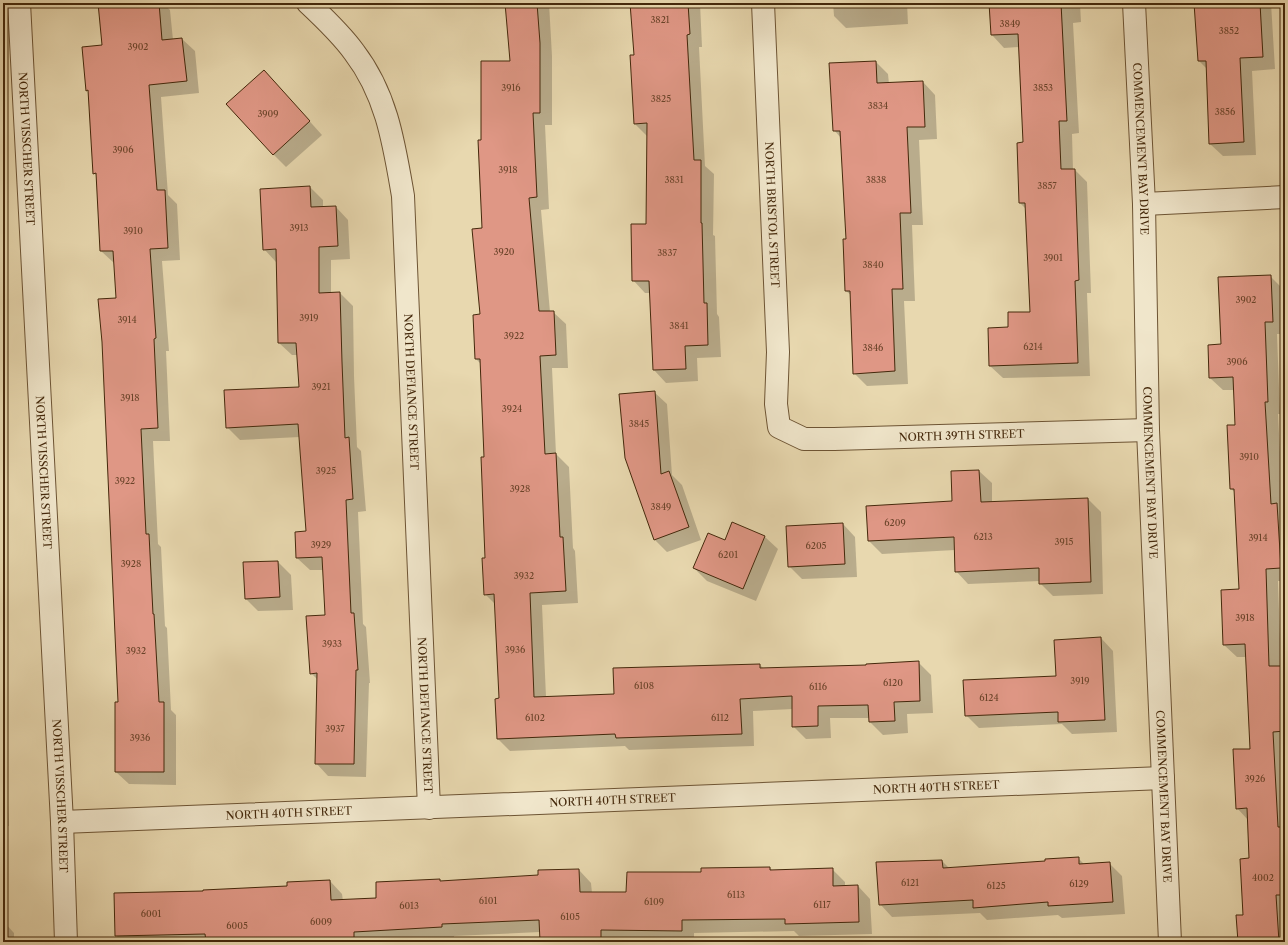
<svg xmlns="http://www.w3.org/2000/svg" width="1288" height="945" font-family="'Libre Caslon Text',serif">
	<rect width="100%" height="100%" fill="#e8d8af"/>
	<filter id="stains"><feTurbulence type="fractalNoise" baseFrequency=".005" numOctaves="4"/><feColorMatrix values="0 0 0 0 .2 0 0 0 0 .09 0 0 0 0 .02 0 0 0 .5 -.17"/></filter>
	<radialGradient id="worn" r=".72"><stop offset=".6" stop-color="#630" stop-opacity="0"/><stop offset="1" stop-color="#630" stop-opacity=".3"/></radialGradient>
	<g fill="#0003">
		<path d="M101 3H163L170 10 173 40 182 39 195 51 199 93 161 97 168 195 177 204 180 260 162 261 169 351H166L170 441H153L158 544 161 547 165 626 167 628 171 710 176 715V785L129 784 116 772 119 703 117 299 114 263 101 251 97 176 94 173 89 92 87 90 103 46Z"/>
		<path d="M506 3H549L552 56V125H545L549 209 541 210 550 312H553L566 324 568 368H552L556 454 569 467 573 548 575 551 578 603 542 605 546 697 615 695 760 665 764 669 867 666 918 662 931 675 933 713 907 714 908 733 883 735 870 722V718H830L831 738 806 739 793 726V709L753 711 754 746 629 750 625 746 510 751 498 739 500 699 496 605 485 594 487 559 485 458 481 364 476 359 481 315 483 229 482 141 511 62Z"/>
		<path d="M631 3H700L702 47H699L705 166 714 174 713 235 715 236 717 314 719 317 721 357 697 358 698 381 666 383 654 370 651 293H645L633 280 647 225 648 137 635 124V56Z"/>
		<path d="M833 3H907L908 24 846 28 834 16Z"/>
		<path d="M990 3H1080L1081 22 1073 23 1079 133 1072 134 1073 170H1075L1087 182 1091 293H1087L1090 376 1003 378 990 366 1009 328 1031 313 1026 209 1020 203 1024 143 1019 47 1004 48 992 35Z"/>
		<path d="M1195 3H1271L1275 69 1252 71 1256 155 1223 156 1210 144 1207 69 1199 61Z"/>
		<path d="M876 62 888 74 889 84 923 82 935 95 937 139 919 140 923 225H912L915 301H904L908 384 867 386 854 373 851 295 846 291 847 239 841 138 834 130Z"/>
		<path d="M276 84 322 135 286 167 273 154Z"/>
		<path d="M310 187 323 200V207H336L348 220 350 259 331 260V294L340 293 353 306 354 376 357 447 361 451 366 511 358 512 363 624 366 627 370 683H369L366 777 328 776 316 763 318 680 311 673 326 616 324 570H310L297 558 307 532 300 437 240 440 227 427 300 388 298 355H292L279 343 276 262 264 249Z"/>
		<path d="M1270 276 1283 289 1285 334H1277L1280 414H1278L1283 510 1285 512V581H1278L1281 667H1285V942H1239L1244 916 1250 859 1248 820 1237 808 1251 749 1247 657H1237L1224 645 1240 590 1236 493 1231 489 1236 426 1234 390H1223L1210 378 1222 345Z"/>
		<path d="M654 392 667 404 672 475 682 485 701 540 667 552 654 539Z"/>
		<path d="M979 471 992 483V502L1088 499 1101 512 1103 594 1053 596 1040 583V581L968 584 956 571 955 550 882 554 869 541 867 507 953 502Z"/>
		<path d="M732 523 765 537 778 549 756 601 707 581 694 568 725 541Z"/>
		<path d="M843 524 855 537 857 577 802 579 789 566Z"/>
		<path d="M278 562 291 575 293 610 258 611 246 599 244 563Z"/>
		<path d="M1101 638 1113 651 1117 732 1072 734 1062 724 979 728 966 715 1057 677Z"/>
		<path d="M3 760 6 763 9 826H3Z"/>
		<path d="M1078 858 1085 865 1109 863 1122 876 1125 914 1062 918 1058 915 987 920 980 913 892 917 880 904 942 861 950 869 1046 862Z"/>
		<path d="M770 868 773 871 832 869 845 882V887L858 886 870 899 872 934 799 936 794 931 694 933V942H542L541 941 540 932 454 936V940L410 942H122L116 935 204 892 288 887 330 881 342 894 343 901 377 899 439 880 441 882 539 876 579 870 591 883 592 893H627L702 873Z"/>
		<path d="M3 911 4 922 14 933V942H3Z"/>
	</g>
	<g fill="#df9785" stroke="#44280b">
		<path d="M98 3H159L162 40 182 38 187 81 149 85 157 190H165L168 248 150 249 156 338 154 339 158 428 141 429 146 534H149L153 614H154L159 702H164V772H115V702H118L102 342 98 299 116 298 113 251H100L96 173 93 174 88 90 86 91 82 47 102 45Z"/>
		<path d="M505 3H537L540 43V113H533L537 197 529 198 539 311H554L556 355 540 356 545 454 556 453 560 537H563L566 591 530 593 534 697 614 694 613 668 760 664V668L866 665V664L919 661 920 701 894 702 895 721 869 722 868 705 818 706V726L792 727V696L740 699 742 734 616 738 615 734 497 739 495 699 499 698 494 594 484 595 482 558H485L481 457H484L480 359H475L473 315 480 314 472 229 482 228 478 140H481V61H510Z"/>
		<path d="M630 3H688L690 34 687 35 694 160H701V223H702L704 303H707L708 345 685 346 686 369 653 370 649 281H632L631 224H646L647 123 634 124 630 55H634Z"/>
		<path d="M989 3H1061L1067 121H1059L1061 169H1075L1079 280 1075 281 1078 363 989 366 988 328 1008 327V312H1030L1025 203H1019L1017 143 1023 142 1018 34 991 35Z"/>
		<path d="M1194 3H1260L1263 57 1240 58 1244 142 1209 144 1206 61H1198Z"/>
		<path d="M876 61 877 83 923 81 925 127H907L911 213H900L903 289H892L895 371 853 374 850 291H845L843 239H846L840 131H833L829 63Z"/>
		<path d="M264 70 310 121 273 155 226 104Z"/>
		<path d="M310 186 311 207 336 206 338 246 319 247V293L340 292 342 362 345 438 349 437 353 499 346 500 351 613H354L358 670H356L354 764H315L317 673 310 674 306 616 325 615 322 557 296 558 295 532 306 531 298 424 226 428 224 390 299 387 296 343H278L276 249 263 250 260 189Z"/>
		<path d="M1271 275 1273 322H1265L1268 402H1265L1271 504 1277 503 1281 568 1266 569 1269 666H1285V731L1273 732 1278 827H1285V895H1276L1279 942H1238L1236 915H1243L1240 859 1249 858 1247 808 1236 809 1233 749H1250L1245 644 1223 645 1221 590 1239 589 1234 489H1230L1227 425H1235L1233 377 1209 378 1208 345 1221 344 1218 277Z"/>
		<path d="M655 391 661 474 669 471 689 527 654 540 625 458 619 394Z"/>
		<path d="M979 470 981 502 1088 498 1091 582 1039 584V568L955 572 954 537 868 541 866 506 952 501 951 471Z"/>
		<path d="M732 522 765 536 743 589 693 568 708 533 725 540Z"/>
		<path d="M843 523 845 564 788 567 786 526Z"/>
		<path d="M278 561 280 597 245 599 243 562Z"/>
		<path d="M1101 637 1105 720 1058 722V712L965 716 963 680 1056 676 1054 640Z"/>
		<path d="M1079 857V864L1110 862 1113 902 1048 906V902L973 908V900L879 905 876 862 942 860 943 868 1045 861V859Z"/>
		<path d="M770 867V870L833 868V886L858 885 859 922 785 924V919L682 920V931L601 930V940L540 941 539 920 442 924V927L354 932V942H206L205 934 115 936 114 893 203 891V890L287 886V882L330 880 331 900 376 898V882L440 879V881L538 875V870L579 869 580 892H626L627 872H701V868Z"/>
	</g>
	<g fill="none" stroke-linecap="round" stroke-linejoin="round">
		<g stroke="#6d5434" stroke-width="24">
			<g id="minor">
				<path id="s1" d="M19 3 62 822 66 942"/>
				<path id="s2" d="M308 3C324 18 341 34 354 52 387 95 394 144 403 196L429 808"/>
				<path id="s3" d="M763 3 778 352 776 404 779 427 804 439H834L1148 430"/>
				<path id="s4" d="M1134 3 1144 204 1148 430 1170 942"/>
				<path d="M1144 204 1285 197"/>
				<path id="s5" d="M62 822 1163 778"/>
			</g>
		</g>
		<use href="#minor" stroke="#f0e6cb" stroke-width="22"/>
	</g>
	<g text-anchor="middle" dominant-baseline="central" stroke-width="4" stroke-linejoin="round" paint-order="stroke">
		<g font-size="9" fill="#6b442a">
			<text x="660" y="19">3821</text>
			<text x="1010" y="23">3849</text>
			<text x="1229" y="30">3852</text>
			<text x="138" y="46">3902</text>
			<text x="511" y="87">3916</text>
			<text x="1043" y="87">3853</text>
			<text x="661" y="98">3825</text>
			<text x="878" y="105">3834</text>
			<text x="1225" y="111">3856</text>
			<text x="268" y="113">3909</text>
			<text x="123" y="149">3906</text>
			<text x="508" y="169">3918</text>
			<text x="674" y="179">3831</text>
			<text x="876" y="179">3838</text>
			<text x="1047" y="185">3857</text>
			<text x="299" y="227">3913</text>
			<text x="133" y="230">3910</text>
			<text x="504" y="251">3920</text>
			<text x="667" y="252">3837</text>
			<text x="1053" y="257">3901</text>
			<text x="873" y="264">3840</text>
			<text x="1246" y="299">3902</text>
			<text x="309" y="317">3919</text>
			<text x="127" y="319">3914</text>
			<text x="679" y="325">3841</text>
			<text x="514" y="335">3922</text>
			<text x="1033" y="346">6214</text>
			<text x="873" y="347">3846</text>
			<text x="1237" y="361">3906</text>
			<text x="321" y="386">3921</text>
			<text x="130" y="397">3918</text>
			<text x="512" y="408">3924</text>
			<text x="639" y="423">3845</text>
			<text x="1249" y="456">3910</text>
			<text x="326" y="470">3925</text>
			<text x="125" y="480">3922</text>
			<text x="520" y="488">3928</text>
			<text x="661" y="506">3849</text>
			<text x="895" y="522">6209</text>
			<text x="983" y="536">6213</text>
			<text x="1258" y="537">3914</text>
			<text x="1064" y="541">3915</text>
			<text x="321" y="544">3929</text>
			<text x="816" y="545">6205</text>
			<text x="728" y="554">6201</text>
			<text x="131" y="563">3928</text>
			<text x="524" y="575">3932</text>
			<text x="1245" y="617">3918</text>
			<text x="332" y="643">3933</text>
			<text x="515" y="649">3936</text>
			<text x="136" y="650">3932</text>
			<text x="1080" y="680">3919</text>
			<text x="893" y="682">6120</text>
			<text x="644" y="685">6108</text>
			<text x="818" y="686">6116</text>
			<text x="989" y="697">6124</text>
			<text x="535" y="717">6102</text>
			<text x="720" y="717">6112</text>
			<text x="335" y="728">3937</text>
			<text x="140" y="737">3936</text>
			<text x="1255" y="778">3926</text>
			<text x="1263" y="877">4002</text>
			<text x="910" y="882">6121</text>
			<text x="1079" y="883">6129</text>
			<text x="996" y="885">6125</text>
			<text x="736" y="894">6113</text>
			<text x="488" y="900">6101</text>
			<text x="654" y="901">6109</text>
			<text x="822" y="904">6117</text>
			<text x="409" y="905">6013</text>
			<text x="151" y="913">6001</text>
			<text x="570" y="916">6105</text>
			<text x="321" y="921">6009</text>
			<text x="237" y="925">6005</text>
		</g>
		<g font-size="11" fill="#44280b" stroke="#f0e6cb">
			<text stroke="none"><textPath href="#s1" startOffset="146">NORTH VISSCHER STREET</textPath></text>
			<text stroke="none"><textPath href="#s4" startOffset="146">COMMENCEMENT BAY DRIVE</textPath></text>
			<text stroke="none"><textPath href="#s3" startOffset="212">NORTH BRISTOL STREET</textPath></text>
			<text stroke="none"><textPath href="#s2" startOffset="417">NORTH DEFIANCE STREET</textPath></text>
			<text stroke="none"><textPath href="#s3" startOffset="610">NORTH 39TH STREET</textPath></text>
			<text stroke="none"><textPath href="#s1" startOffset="470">NORTH VISSCHER STREET</textPath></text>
			<text stroke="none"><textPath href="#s4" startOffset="470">COMMENCEMENT BAY DRIVE</textPath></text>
			<text stroke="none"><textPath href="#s2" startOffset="741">NORTH DEFIANCE STREET</textPath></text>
			<text stroke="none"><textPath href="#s5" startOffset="875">NORTH 40TH STREET</textPath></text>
			<text stroke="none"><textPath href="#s1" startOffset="794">NORTH VISSCHER STREET</textPath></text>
			<text stroke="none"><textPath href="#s4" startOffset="794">COMMENCEMENT BAY DRIVE</textPath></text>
			<text stroke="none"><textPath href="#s5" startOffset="551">NORTH 40TH STREET</textPath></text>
			<text stroke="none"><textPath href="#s5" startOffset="227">NORTH 40TH STREET</textPath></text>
		</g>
	</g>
	<rect width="1288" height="945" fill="none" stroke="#e8d8af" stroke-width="16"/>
	<rect x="4" y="4" width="1280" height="937" fill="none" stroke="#44280b" stroke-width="2"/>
	<rect x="8" y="8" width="1272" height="929" fill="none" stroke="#44280b"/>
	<rect width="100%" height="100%" filter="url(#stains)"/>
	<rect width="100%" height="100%" fill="url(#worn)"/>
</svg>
